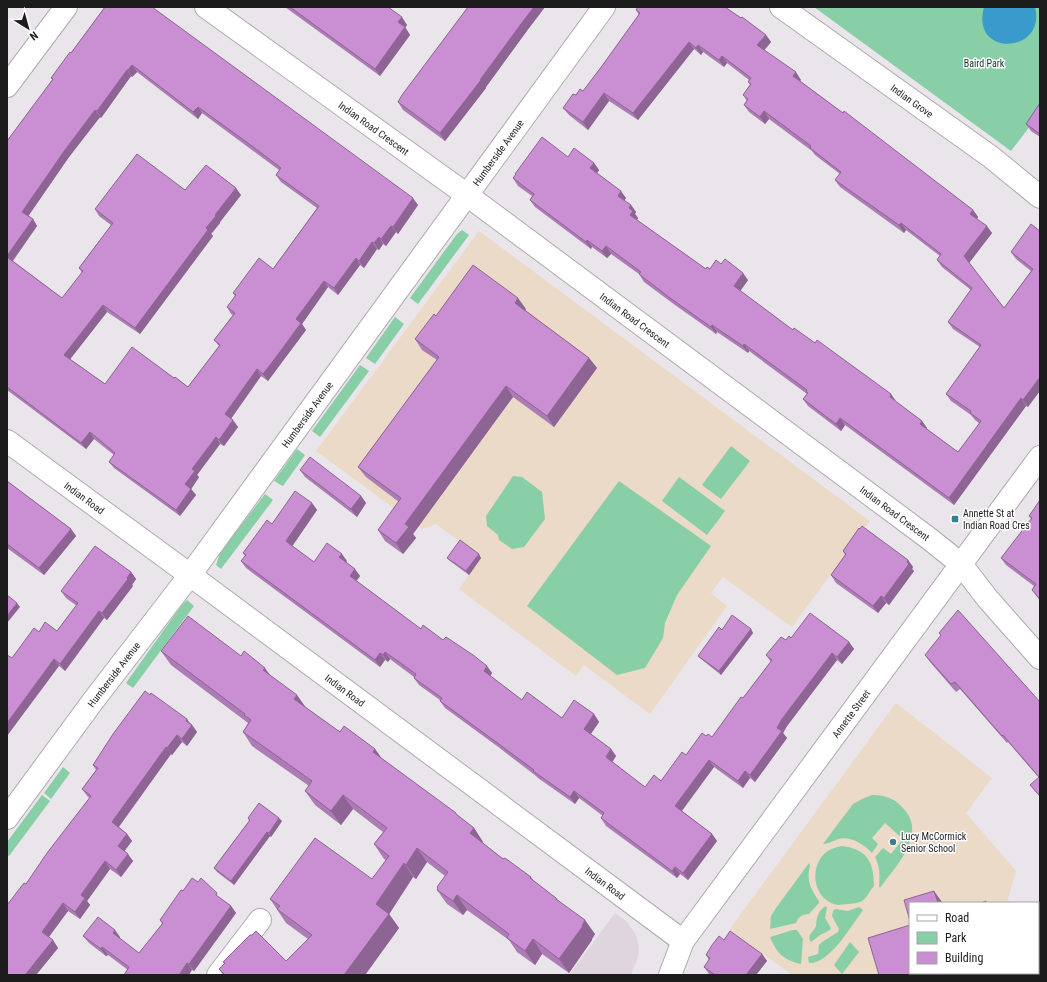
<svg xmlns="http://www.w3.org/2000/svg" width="1047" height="982" font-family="'Roboto Condensed',sans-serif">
	<rect width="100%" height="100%" fill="#e9e5ea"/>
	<path fill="#ded5df" d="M615 913 626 921 635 933 639 946 638 957 631 975H569Z"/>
	<g fill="#ebdac8">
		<path d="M479 231 870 521 792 627 723 577 711 593 727 606 650 714 584 665 576 676 459 589 481 557 436 524 422 529 316 451Z"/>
		<path d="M896 703 992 778 966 813 1016 871 1008 898 1009 903H910V973H1031L1032 975H792L729 930Z"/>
	</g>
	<g fill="#88cea6">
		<path d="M814 7H1040V113L1011 151Z"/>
		<path d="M462 230 469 235 418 304 410 298 457 234Z"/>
		<path d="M395 317 404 324 375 364 366 358Z"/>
		<path d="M360 365 369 371 320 437 312 431Z"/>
		<path d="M731 446 750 461 721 499 702 485Z"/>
		<path d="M297 449 305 455 283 486 274 481Z"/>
		<path d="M513 476 522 477 542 492 545 519 524 547 512 549 499 540 498 535 487 526 486 516Z"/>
		<path d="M679 477 725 511 707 535 662 501Z"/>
		<path d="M619 481 711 546 677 595 665 623 663 638 645 668 617 675 527 606Z"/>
		<path d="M265 494 273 500 221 569 216 565 220 553Z"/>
		<path d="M187 600 194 606 133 688 126 683 181 606Z"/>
		<path d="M63 767 70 773 51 799 44 793Z"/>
		<path d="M42 795 50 801 9 856 7 854V842Z"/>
		<path d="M872 795C884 795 894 798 902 807 929 833 896 866 880 888L879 886C880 875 880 867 875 857L883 848 891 854 903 839 885 823 872 838 878 844 872 853C863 844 851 836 838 839 833 841 828 844 823 844L853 804 862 799Z"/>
		<path d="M842 846C867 849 874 862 874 886 870 890 867 898 862 901 859 903 851 904 847 904 844 904 841 905 838 905 814 901 808 869 825 853 830 849 836 847 842 846Z"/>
		<path d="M809 863 810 866C806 880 811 890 819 901V903L809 914C803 914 798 917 796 923L770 929 771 916 776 908Z"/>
		<path d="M826 906 827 908 825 918 831 928 830 930 820 935 811 942C806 935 814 932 816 926 817 918 817 911 826 906Z"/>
		<path d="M859 907 863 910 861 913C849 929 829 964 809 963L808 957 818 954 819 945 822 942 838 932 839 929 832 916 833 911 835 909 848 911Z"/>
		<path d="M793 930H797L803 939 801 964C784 960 777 954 770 937Z"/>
		<path d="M850 942 859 952 842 974 834 965Z"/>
	</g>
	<path fill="#399acb" d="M984 7H1035C1047 54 970 58 984 7Z"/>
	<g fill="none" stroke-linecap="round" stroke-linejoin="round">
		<g stroke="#aeaaae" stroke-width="24">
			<g id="minor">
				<path id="s1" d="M206 7 467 195 927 537 961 564 987 598 1040 658"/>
				<path id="s2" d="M781 7 991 157 1040 197"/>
				<path d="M7 86 66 7"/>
				<path id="s3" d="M7 441 190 575 683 941"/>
				<path id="s4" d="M7 818 93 701 190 575 604 7"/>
				<path d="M218 975 260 920"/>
				<path id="s5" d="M670 975 683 941 1040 457"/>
			</g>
		</g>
		<use href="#minor" stroke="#fff" stroke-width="22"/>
	</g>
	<g fill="#ad7bb5" fill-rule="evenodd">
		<path d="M105 7 418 205 398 234 396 232 386 246 383 244 379 250 377 249 364 268 360 265 338 295 328 287 302 324 306 330 282 362 268 381 261 376 231 419 238 427 224 446 220 444 197 475 199 477 191 489 196 495 180 516 114 468 109 462 114 455 94 439 86 449 7 390V141L53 80 51 78 71 53ZM137 72 198 119 202 113 279 170 276 175 281 182 317 208 273 269 233 293 235 296 227 307 231 314 233 315 214 340 219 346 188 387 174 378 105 384 70 359 107 312 140 334 213 236 211 234 220 223V222L241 195 185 190 95 209 99 216 111 225 79 268 82 273 62 298 13 261 37 226 33 219 28 216 69 157 100 117 101 118 131 76 132 77Z"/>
		<path d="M285 7H388L407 25 405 27 410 35 380 76Z"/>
		<path d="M468 7H545L529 28 486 87V88L445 141 403 110 398 102Z"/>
		<path d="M636 10 741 18 766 35 771 42 764 50 801 80 800 81 973 210 978 217 977 219 992 233 969 263 1004 308 1031 271 1016 259 1011 252 1040 231 1028 407 1026 406 954 505 845 425 841 431 808 406 803 399 807 394 749 351 748 353 717 332 716 334 675 305 644 282 639 274 611 254 607 258 592 247 591 249 535 207 530 200 532 196 518 186 513 178 516 175 515 174 568 157 594 163 599 170 597 173 626 198 624 201 631 205 636 212 635 214 638 218 637 220 706 269H710L748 280 740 291 793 330 896 402 922 421 927 428 926 429 958 452 980 424 975 420 971 415 951 401 946 394 980 347 953 329 948 322 971 290 942 267 937 260 940 256 906 230 904 233 840 187 835 180 840 174 815 155 812 151 769 119 765 124 749 112 744 105 747 101 743 95 750 84 748 82 749 80 727 63 724 67 703 52 701 55 694 49 638 120 609 101 588 130 569 115 563 108 576 95 583 91 602 66 639 15Z"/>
		<path d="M1040 103V137L1031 131 1026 124Z"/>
		<path d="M526 309 525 310 589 358 597 368 554 427 513 397 413 534 416 538 403 554 385 541 378 530 399 502 366 477 358 467 437 360 422 350 415 339 436 316Z"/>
		<path d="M300 470 361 496 366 503 357 517 305 477Z"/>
		<path d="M7 481 71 529 76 536 44 575 7 548Z"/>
		<path d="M1040 500V601L1032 590 1034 586 1006 565 1001 558 1031 519 1029 516Z"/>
		<path d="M312 503 317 510 292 546 314 562 347 561 346 562 360 576 356 581 421 629 443 640 492 673 490 676 522 700 562 718 594 714 599 722 590 734 611 749 616 756 612 762 645 787 661 781 706 736 712 737 743 698 771 662 766 655 786 640 791 638 849 642 854 649 842 664 837 660 787 726 783 733 787 738 755 782 750 778 743 788 714 767 682 811 712 834 717 841 688 880 680 874 677 878 606 826 601 818 603 816 579 798 575 804 538 778 536 776 497 746 445 708 440 701V700L419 685 414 678V677L390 659 388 662 385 660 380 667 246 568 241 561 245 556 243 553 272 524Z"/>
		<path d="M843 551 908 560 913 567 912 569 914 571 889 605 886 603 878 613 836 583 831 575 845 555Z"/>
		<path d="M447 558H481L469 575 450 561Z"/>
		<path d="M131 572 136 579 132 585 133 586 107 620 104 618 65 671 59 666 12 658 39 632 57 631 77 606 66 598 61 591Z"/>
		<path d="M751 629 753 633 721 675 701 659 698 656Z"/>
		<path d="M161 651 241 656 272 677 306 708 340 732 375 749 381 758 474 828 483 842V843L503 859 531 877 534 881 556 898 559 901 595 934 592 939V940L569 973 542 954 535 965 517 952 509 940 467 910 463 915 447 904 437 890 438 888 437 887 445 876 427 862 416 879 413 877 389 914 399 928 365 975H223L219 969 225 964 223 962 286 961 308 939 286 923 270 899 372 879 386 860 384 859 374 844 383 832 353 809 341 825 315 805 305 791 309 786 252 746 243 732 248 723 171 665Z"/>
		<path d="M925 655 1040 702V797L1030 785 1039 778 1008 742 1007 743 960 689 956 692 930 662Z"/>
		<path d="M190 723 192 725 197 732 187 746 182 742 172 755 171 754 119 827 127 834 132 841 124 851 133 861 121 877 110 869 87 901 90 905 80 919 68 911 49 937 58 948 36 975 26 884 90 798 88 797 82 789 96 770 93 765Z"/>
		<path d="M248 818 282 821 271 837 270 836 234 885 217 872 214 868 249 821Z"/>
		<path d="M183 891 220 898 231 906 236 913 194 971 192 970H128L108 955 106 956 89 943 83 936 120 937V939L139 953 162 924 160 920Z"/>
		<path d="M724 940 762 954 767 961 756 975H710L709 974 704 967 709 960 706 955Z"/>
	</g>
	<g fill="#8d6493">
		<path d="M534 7H545L529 28 486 87V88L445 141 440 133 524 20Z"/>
		<path d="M402 17 407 25 403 30 398 22Z"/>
		<path d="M405 27 410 35 380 76 375 69Z"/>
		<path d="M766 35 771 42 762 53 757 45Z"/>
		<path d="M689 42 694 49 638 120 633 113Z"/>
		<path d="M698 45 703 52 701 55 696 48Z"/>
		<path d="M722 56 727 63 724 67 719 60Z"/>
		<path d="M132 65 137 72 132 77 128 70Z"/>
		<path d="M127 70 131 76 101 118 97 111Z"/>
		<path d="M796 72 801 80 798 83 793 76Z"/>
		<path d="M604 93 609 101 588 130 583 122Z"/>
		<path d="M198 107 202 113 198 119 193 112Z"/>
		<path d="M95 110 100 117 69 157 27 218 22 212 65 150Z"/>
		<path d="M764 111 769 119 765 124 760 117Z"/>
		<path d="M594 163 599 170 595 176 590 168Z"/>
		<path d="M236 188 241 195 220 222V223L211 234 213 236 140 334 135 328 206 228 215 215Z"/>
		<path d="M621 191 626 198 623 203 618 196Z"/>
		<path d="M413 198 418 205 398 234 393 227Z"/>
		<path d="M631 205 636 212 635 214 638 218 635 223 630 215 629 208Z"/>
		<path d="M973 210 978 217 975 221 970 214Z"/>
		<path d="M33 219 37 226 11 263 7 257V256Z"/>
		<path d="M901 223 906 230 904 233 899 225Z"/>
		<path d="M391 226 396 232 386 246 381 239Z"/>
		<path d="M987 226 992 233 969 263 964 256Z"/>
		<path d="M379 237 383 244 379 250 374 243Z"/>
		<path d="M587 240 592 247 591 249 586 242Z"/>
		<path d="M372 242 377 249 364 268 359 261Z"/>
		<path d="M606 246 611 254 607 258 602 251Z"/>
		<path d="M356 258 360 265 338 295 334 288Z"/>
		<path d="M743 273 748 280 739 293 734 286Z"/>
		<path d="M324 281 328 287 302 324 306 330 268 381 263 374 296 319Z"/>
		<path d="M518 298 526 309 522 314 515 303Z"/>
		<path d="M103 305 107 312 68 362 64 355Z"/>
		<path d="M712 325 717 332 716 334 711 327Z"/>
		<path d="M744 344 749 351 748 353 743 346Z"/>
		<path d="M589 358 597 368 554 427 547 416Z"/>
		<path d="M257 369 261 376 229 421 225 414Z"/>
		<path d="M1040 377V391L1028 407 1023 400Z"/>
		<path d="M506 386 513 397 413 534 416 538 403 554 396 543 405 524Z"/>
		<path d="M891 394 896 401 890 397Z"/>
		<path d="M1021 398 1026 406 954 505 949 498Z"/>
		<path d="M840 418 845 425 841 431 836 424Z"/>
		<path d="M233 420 238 427 224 446 219 440Z"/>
		<path d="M922 421 927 428 925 431 920 424Z"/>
		<path d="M90 432 94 439 86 449 81 443Z"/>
		<path d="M216 437 220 444 197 475 199 477 190 491 185 484 192 469Z"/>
		<path d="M191 489 196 495 180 516 176 510Z"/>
		<path d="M361 496 366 503 357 517 351 509Z"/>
		<path d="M312 503 317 510 291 548 286 541Z"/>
		<path d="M71 529 76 536 44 575 39 568Z"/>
		<path d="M342 554 347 561 344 564 339 557Z"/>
		<path d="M479 554 481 558 469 575 466 571Z"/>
		<path d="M908 560 913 567 912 569 914 571 889 605 884 598Z"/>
		<path d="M355 569 360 576 355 583 350 576Z"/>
		<path d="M131 572 136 579 132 585 133 586 107 620 102 613Z"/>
		<path d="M881 596 886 603 878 613 873 606Z"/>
		<path d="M17 603 20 607 7 623V616Z"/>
		<path d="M99 611 104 618 65 671 60 664Z"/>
		<path d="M751 629 753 633 721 675 719 671Z"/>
		<path d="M849 642 854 649 842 664 837 657Z"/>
		<path d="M385 652 390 659 388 662 383 655Z"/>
		<path d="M380 653 385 660 380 667 375 660Z"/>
		<path d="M832 653 837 660 787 726 783 733 787 738 755 782 750 775 777 728 782 719Z"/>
		<path d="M54 659 59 666 7 736V723Z"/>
		<path d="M487 666 492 673 489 678 484 671Z"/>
		<path d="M265 668 275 682 263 670Z"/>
		<path d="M297 695 307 709 294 699Z"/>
		<path d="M594 714 599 722 589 737 584 729Z"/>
		<path d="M187 719 192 726V725L197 732 187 746 182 739 186 721Z"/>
		<path d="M177 735 182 742 172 755 167 748Z"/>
		<path d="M166 747 171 754 117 829 112 822Z"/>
		<path d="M375 749 385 763 373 752Z"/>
		<path d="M611 749 616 756 611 764 606 757Z"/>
		<path d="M709 760 714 767 680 813 675 806Z"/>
		<path d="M745 771 750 778 743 788 738 781Z"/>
		<path d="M574 791 579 798 575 804 570 797Z"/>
		<path d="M343 795 353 809 341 825 331 811Z"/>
		<path d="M279 818 282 821 271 837 269 833Z"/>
		<path d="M474 828 483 842 480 847 470 833Z"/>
		<path d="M267 832 270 836 234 885 231 881Z"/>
		<path d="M127 834 132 841 123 853 118 846Z"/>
		<path d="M712 834 717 841 688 880 683 873Z"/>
		<path d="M417 848 427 862 416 879 406 865Z"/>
		<path d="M128 854 133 861 121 877 116 870Z"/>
		<path d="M105 861 110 869 87 901 90 905 80 919 75 912 81 895Z"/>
		<path d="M404 863 413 877 388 916 389 914 399 928 365 975H344L376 904Z"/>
		<path d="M675 867 680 874 677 878 672 871Z"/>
		<path d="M934 891 942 902V903H938Z"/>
		<path d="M457 895 467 910 463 915 453 901Z"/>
		<path d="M63 903 68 911 47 939 42 932Z"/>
		<path d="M231 906 236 913 194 971 189 964Z"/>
		<path d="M585 920 595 934 592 939V940L569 973 559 959Z"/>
		<path d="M115 930 120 937 118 941 113 933Z"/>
		<path d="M533 939 542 954 535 965 525 951Z"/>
		<path d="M53 940 58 948 36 975H25Z"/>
		<path d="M102 947 108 955 106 956 101 949Z"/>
		<path d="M762 954 767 961 756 975H746Z"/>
		<path d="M187 963 192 970 189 975H179Z"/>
	</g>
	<g fill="#c98fd2" stroke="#8d6493">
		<path d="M105 7H152L413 198 393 227 391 226 381 239 379 237 374 243 372 242 359 261 356 258 334 288 324 281 296 319 301 323 277 356 263 374 257 369 225 414 233 420 219 440 216 437 192 469 195 471 185 484 191 489 176 510 109 462 115 453 90 432 81 443 7 387V257L62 298 83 271 79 268 113 223 95 209 137 154 185 190 206 165 236 188 215 215 216 216 206 228 208 230 135 328 103 305 64 355 105 384 132 347 174 378 175 377 188 387 220 345 214 340 235 313 227 307 236 295 233 293 259 258 273 269 319 206 276 175 281 168 252 146 198 107 193 112 132 65 128 70H127L97 111 95 110 65 150 22 212 33 219 7 256V141L53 79 51 78 70 52 71 53Z"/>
		<path d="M290 7H388L402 17 398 22 405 27 375 69Z"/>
		<path d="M468 7H534L524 20 480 80H481L440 133 398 102 402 95Z"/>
		<path d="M638 7H725L741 18 742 17 766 35 757 45 796 72 793 76 843 113 844 111 973 210 970 214 987 226 964 256 1004 308 1033 269 1011 252 1031 224 1040 231V377L1023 400 1021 398 949 498 840 418 836 424 803 399 808 393 806 392 807 390 744 344 743 346 712 325 711 327 670 298 639 274 641 272 606 246 602 251 587 240 586 242 530 200 534 194 513 178 516 174H515L542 137 568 157 574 148 594 163 590 168 621 191 618 196 631 205 629 208 633 211 630 215 706 269 707 267 710 269 716 260 721 264 725 259 743 273 734 286 793 330 794 328 815 343 817 340 891 394 890 397 922 421 920 424 958 452 981 421 970 413 971 411 946 394 981 345 948 322 972 288 937 260 941 254 901 223 899 225 835 180 841 172 810 148 811 146 764 111 760 117 744 105 748 99 743 95 751 84 748 82 751 78 722 56 719 60 698 45 696 48 689 42 633 113 604 93 583 122 563 108 573 94 576 95 580 89 583 91 602 66 640 13 636 10Z"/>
		<path d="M1040 103V134L1026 124Z"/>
		<path d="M473 265 518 298 515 303 589 358 547 416 506 386 405 524 409 527 396 543 378 530 401 498 358 467 439 357 415 339 434 314 436 316Z"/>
		<path d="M310 457 361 496 351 509 300 470Z"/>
		<path d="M7 481 71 529 39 568 7 544Z"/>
		<path d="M295 491 312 503 286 541 287 542 314 562 327 543 342 554 339 557 355 569 350 576 421 629 423 625 443 640 446 637 473 655 487 666 484 671 522 700 527 692 562 718 574 700 594 714 584 729 611 749 606 757 645 787 654 775 661 781 682 752 686 755 702 733 706 736 708 734 712 737 741 697 743 698 772 660 766 655 781 637 786 640 789 636 791 638 810 613 849 642 837 657 832 653 782 719 777 728 782 731 750 775 745 771 738 781 709 760 675 806 712 834 683 873 675 867 672 871 601 818 604 813 574 791 570 797 533 771 534 770 492 739 440 701 442 698 414 678 416 674 385 652 383 655 380 653 375 660 241 561 246 555 243 553 267 520 272 524Z"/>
		<path d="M1040 500V599L1032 590 1036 584 1001 558 1032 518 1029 516Z"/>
		<path d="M862 526 908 560 907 562 909 564 884 598 881 596 873 606 831 575 846 554 843 551 859 528 860 529Z"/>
		<path d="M460 540 479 554 466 571 447 558Z"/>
		<path d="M95 546 131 572 127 578 128 579 102 613 99 611 60 664 54 659 7 723V655L12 658 34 628 39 632 45 622 57 631 78 603 61 591Z"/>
		<path d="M7 595 17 603 7 616Z"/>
		<path d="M958 610 1040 702V796L1030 785 1039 777 1003 735 1002 736 955 682 951 684 925 655 941 635 939 633Z"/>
		<path d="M732 615 751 629 719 671 698 656 719 627 722 630Z"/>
		<path d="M188 616 241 656 244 651 265 668 263 670 297 695 294 699 340 732 344 726 375 749 373 752 456 813V814L474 828 470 833 503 859 505 858 531 877 530 878 556 898V899L585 920 582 926H583L559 959 533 939 525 951 507 938 509 934 457 895 453 901 437 890 438 888 437 887 448 872 417 848 406 865 404 863 376 904 389 914 344 975H225L219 969 225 963 223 962 250 935H252L256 931 286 961 312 935 277 909 280 906 270 899 315 838 372 879 389 856 374 844 387 828 343 795 331 811 305 791 312 781 243 732 251 720 244 715 245 714 161 651Z"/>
		<path d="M145 691 150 695 151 693 187 719 186 721 192 725 182 739 177 735 167 748 166 747 112 822 127 834 118 846 128 854 116 870 105 861 81 895 85 898 75 912 63 903 42 932 53 940 25 975H7V905L24 883 26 884 47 853 91 796 82 789 98 768 93 765 113 734Z"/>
		<path d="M259 803 279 818 269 833 267 832 231 881 214 868 250 820 248 818Z"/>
		<path d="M192 878 198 882 201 878 217 893 216 895 231 906 189 964 187 963 179 975H124L129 967 102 947 101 949 83 936 98 917 115 930 113 933 139 953 163 923 160 920 181 890 183 891Z"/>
		<path d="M934 891 938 903H910V921L904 900Z"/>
		<path d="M986 901V903H981Z"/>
		<path d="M1038 906H1040V975H879L868 938 910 925V973H1038Z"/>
		<path d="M730 931 762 954 746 975H715L704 967 710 958 706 955 712 945 719 936 724 940Z"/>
	</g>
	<g fill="#3a808c" stroke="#fff" stroke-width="1.5">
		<rect x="951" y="515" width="8" height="8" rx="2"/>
		<circle cx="893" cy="842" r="4"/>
	</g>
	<g text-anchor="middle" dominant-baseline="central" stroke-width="3" stroke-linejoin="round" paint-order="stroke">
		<g font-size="10" fill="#0e3622" stroke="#fff">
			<text x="984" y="63">Baird Park</text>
		</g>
		<g font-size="10" fill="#1d1c1d" stroke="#fff">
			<text stroke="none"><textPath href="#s2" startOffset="161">Indian Grove</textPath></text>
			<text stroke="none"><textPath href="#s1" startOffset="207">Indian Road Crescent</textPath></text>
			<text stroke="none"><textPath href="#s4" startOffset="827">Humberside Avenue</textPath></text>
			<text stroke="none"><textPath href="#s1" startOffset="531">Indian Road Crescent</textPath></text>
			<text stroke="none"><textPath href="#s4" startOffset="503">Humberside Avenue</textPath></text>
			<text stroke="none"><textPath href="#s3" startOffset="96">Indian Road</textPath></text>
			<text stroke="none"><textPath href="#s1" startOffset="855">Indian Road Crescent</textPath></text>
			<text stroke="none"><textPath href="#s4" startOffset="179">Humberside Avenue</textPath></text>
			<text stroke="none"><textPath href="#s3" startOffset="420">Indian Road</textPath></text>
			<text stroke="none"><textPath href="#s5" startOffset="319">Annette Street</textPath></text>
			<text stroke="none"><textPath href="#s3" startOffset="744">Indian Road</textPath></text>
		</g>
		<g font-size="10" fill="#1d1c1d" stroke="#fff" text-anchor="start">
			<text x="963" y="513">Annette St at<tspan x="963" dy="12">Indian Road Cres</tspan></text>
			<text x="901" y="836">Lucy McCormick<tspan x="901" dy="12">Senior School</tspan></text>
		</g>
	</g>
	<rect width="1047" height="982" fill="none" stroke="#1d1c1d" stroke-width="16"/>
	<rect x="909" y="902" width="130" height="72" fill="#ffffff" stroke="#a5a4a5"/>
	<rect x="917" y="915" width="20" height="6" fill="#ffffff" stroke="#a5a4a5"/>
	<text x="945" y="922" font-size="12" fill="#1d1c1d">Road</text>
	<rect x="917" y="932" width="20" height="12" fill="#88cea6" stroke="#a5a4a5"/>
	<text x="945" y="942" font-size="12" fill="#1d1c1d">Park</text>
	<rect x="917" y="952" width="20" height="12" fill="#c98fd2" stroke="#a5a4a5"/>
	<text x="945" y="962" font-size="12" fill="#1d1c1d">Building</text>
	<g transform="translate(28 28) rotate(143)" stroke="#ffffff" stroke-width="3" paint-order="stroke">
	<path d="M0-3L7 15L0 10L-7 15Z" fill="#1d1c1d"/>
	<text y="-6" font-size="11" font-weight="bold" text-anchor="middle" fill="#1d1c1d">N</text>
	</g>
</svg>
